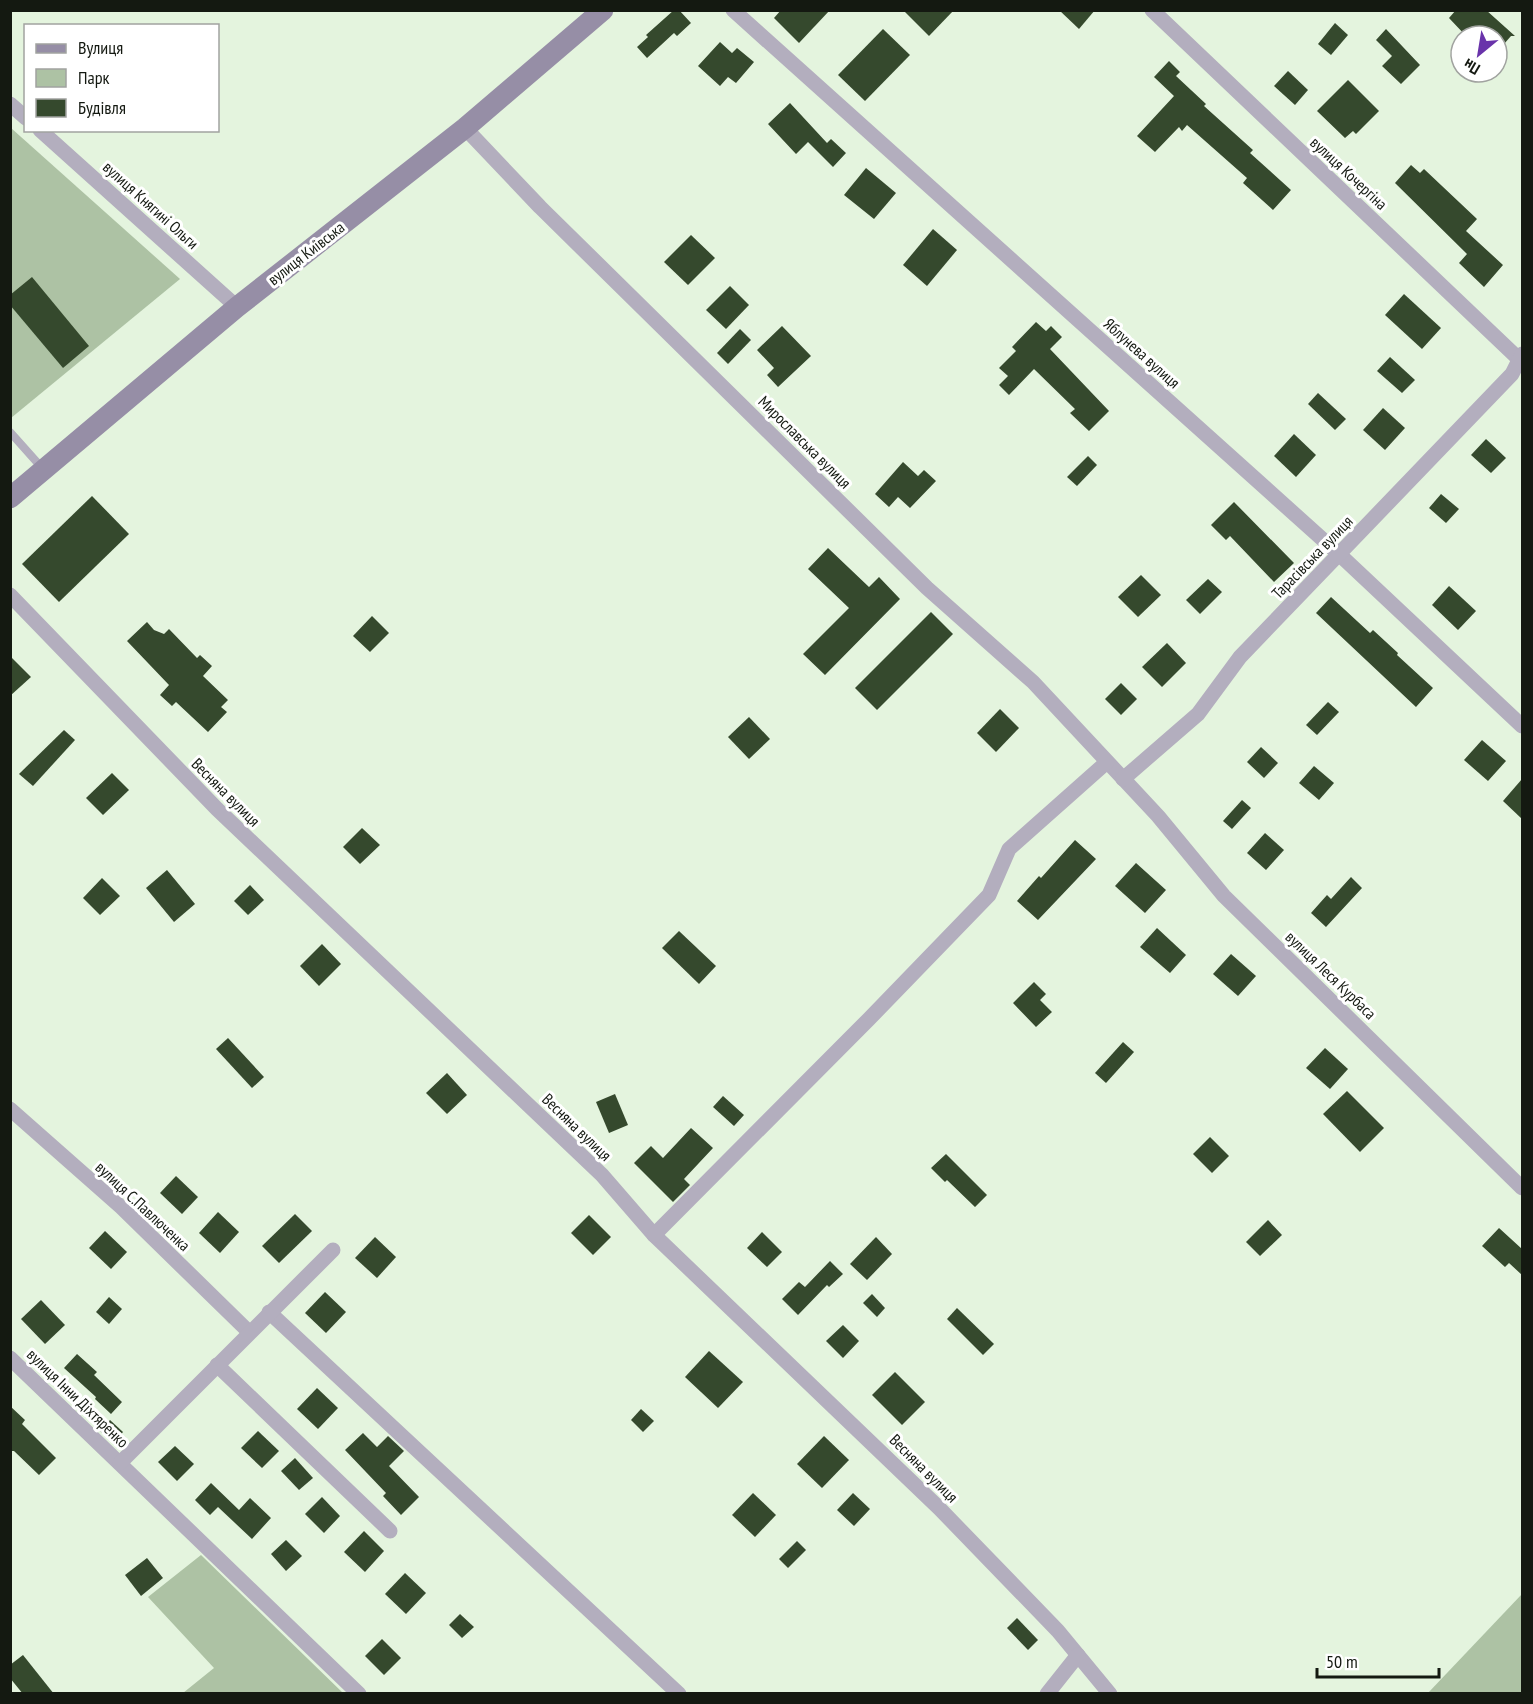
<svg xmlns="http://www.w3.org/2000/svg" width="1533" height="1704" font-family="'PT Sans Narrow',sans-serif">
	<rect width="100%" height="100%" fill="#e4f4de"/>
	<g fill="#adc2a4">
		<path d="M11 128 180 279 11 418Z"/>
		<path d="M201 1555 343 1693H183L214 1668 148 1597Z"/>
		<path d="M1522 1594V1693H1428Z"/>
	</g>
	<g fill="#35492d">
		<path d="M674 10H679L691 23 677 36 674 33 647 58 637 47 648 37 646 35Z"/>
		<path d="M781 10H830L799 43 774 18Z"/>
		<path d="M903 10H954L929 36Z"/>
		<path d="M1059 10H1095L1079 29Z"/>
		<path d="M1456 10H1486L1515 36H1511L1497 52V36H1466L1449 18Z"/>
		<path d="M1335 23 1348 35 1331 55 1318 44Z"/>
		<path d="M883 29 910 55 865 101 838 75Z"/>
		<path d="M1386 29 1420 65 1401 84 1382 66 1392 56 1376 40Z"/>
		<path d="M720 42 732 53 737 48 754 62 736 83 728 77 720 86 698 66Z"/>
		<path d="M1169 61 1180 72 1176 76 1206 104 1204 106 1253 150 1250 153 1291 190 1273 210 1243 183 1247 178 1187 125 1182 131 1179 127 1155 152 1137 136 1174 96 1154 77Z"/>
		<path d="M1288 71 1308 90 1295 105 1274 86Z"/>
		<path d="M1348 80 1379 111 1356 134 1353 131 1345 138 1317 111Z"/>
		<path d="M790 103 827 143 831 139 846 153 833 167 808 142 796 154 768 124Z"/>
		<path d="M1411 165 1420 173 1424 169 1477 219 1466 231 1503 265 1484 287 1459 263 1467 254 1395 183Z"/>
		<path d="M866 168 896 193 874 219 844 195Z"/>
		<path d="M933 229 957 250 927 286 903 265Z"/>
		<path d="M691 235 715 258 688 285 664 262Z"/>
		<path d="M32 277 89 346 63 368 10 305V295Z"/>
		<path d="M730 286 749 305 726 329 706 310Z"/>
		<path d="M1404 294 1441 328 1422 349 1385 315Z"/>
		<path d="M1036 322 1046 331 1051 326 1062 337 1050 349 1109 411 1089 431 1070 413 1075 409 1034 369 1009 395 999 385 1008 376 999 368 1016 351 1012 347Z"/>
		<path d="M782 326 811 356 778 387 767 375 774 368 757 350Z"/>
		<path d="M740 329 751 340 728 364 717 353Z"/>
		<path d="M1390 357 1415 380 1402 393 1377 371Z"/>
		<path d="M1318 393 1346 419 1335 430 1308 404Z"/>
		<path d="M1383 408 1405 428 1385 450 1363 430Z"/>
		<path d="M1294 434 1316 455 1296 477 1274 456Z"/>
		<path d="M1486 439 1506 458 1491 473 1471 455Z"/>
		<path d="M1088 456 1097 465 1077 486 1067 477Z"/>
		<path d="M903 462 918 476 924 470 936 481 910 508 898 497 889 507 875 494Z"/>
		<path d="M1441 494 1459 509 1446 523 1429 508Z"/>
		<path d="M92 496 129 534 59 602 22 564Z"/>
		<path d="M1234 502 1294 563 1274 582 1230 536 1226 540 1211 525Z"/>
		<path d="M828 548 869 587 879 577 900 599 825 675 803 654 849 608 808 569Z"/>
		<path d="M1141 575 1161 595 1138 617 1118 597Z"/>
		<path d="M1208 579 1222 592 1200 614 1186 600Z"/>
		<path d="M1449 586 1476 611 1458 630 1432 605Z"/>
		<path d="M1331 597 1370 633 1373 630 1398 653 1397 655 1433 688 1416 707 1316 613Z"/>
		<path d="M931 612 953 634 877 710 855 688Z"/>
		<path d="M372 616 389 633 370 652 353 636Z"/>
		<path d="M147 622 154 630 164 634 169 629 197 658 200 655 212 666 203 676 228 700 221 707 227 712 208 732 176 702 172 706 160 695 169 685 127 641Z"/>
		<path d="M1167 643 1186 663 1162 687 1142 667Z"/>
		<path d="M10 656 31 677 10 696Z"/>
		<path d="M1121 683 1137 699 1121 715 1105 699Z"/>
		<path d="M1328 702 1339 712 1317 735 1306 725Z"/>
		<path d="M1000 709 1019 728 996 752 977 733Z"/>
		<path d="M749 717 770 739 749 759 728 737Z"/>
		<path d="M64 730 75 740 33 786 19 774Z"/>
		<path d="M1482 740 1506 761 1488 781 1464 760Z"/>
		<path d="M1261 747 1278 763 1264 778 1247 762Z"/>
		<path d="M1314 766 1334 783 1319 800 1299 783Z"/>
		<path d="M112 773 129 790 103 815 86 798Z"/>
		<path d="M1522 779V819L1503 801Z"/>
		<path d="M1242 800 1251 808 1232 829 1223 821Z"/>
		<path d="M362 828 380 845 360 864 343 847Z"/>
		<path d="M1265 833 1284 850 1266 870 1247 853Z"/>
		<path d="M1075 840 1096 859 1038 920 1017 901 1039 876 1041 878Z"/>
		<path d="M1136 863 1166 890 1145 913 1115 886Z"/>
		<path d="M167 870 195 904 174 922 146 888Z"/>
		<path d="M1351 877 1362 888 1326 927 1311 913 1327 895 1331 899Z"/>
		<path d="M102 878 120 896 100 915 83 898Z"/>
		<path d="M250 885 264 900 248 915 234 901Z"/>
		<path d="M1157 928 1186 955 1170 973 1140 947Z"/>
		<path d="M679 931 716 966 699 984 662 948Z"/>
		<path d="M322 944 341 964 319 986 300 966Z"/>
		<path d="M1231 954 1256 976 1238 996 1213 974Z"/>
		<path d="M1034 982 1046 994 1040 1000 1052 1012 1036 1027 1013 1003Z"/>
		<path d="M228 1038 264 1077 252 1088 216 1049Z"/>
		<path d="M1123 1042 1134 1052 1106 1083 1095 1073Z"/>
		<path d="M1325 1048 1348 1069 1330 1089 1306 1068Z"/>
		<path d="M447 1073 467 1095 447 1114 426 1093Z"/>
		<path d="M1347 1091 1384 1128 1360 1152 1323 1114Z"/>
		<path d="M615 1094 628 1125 609 1133 596 1102Z"/>
		<path d="M723 1096 744 1115 734 1126 713 1107Z"/>
		<path d="M691 1128 713 1148 684 1179 690 1185 673 1202 634 1163 651 1146 663 1158Z"/>
		<path d="M1210 1137 1229 1156 1212 1173 1193 1154Z"/>
		<path d="M946 1154 987 1195 975 1207 947 1180 945 1182 931 1168Z"/>
		<path d="M176 1176 198 1197 182 1214 160 1193Z"/>
		<path d="M218 1212 239 1232 220 1253 199 1233Z"/>
		<path d="M295 1214 312 1231 279 1263 262 1246Z"/>
		<path d="M589 1215 611 1237 593 1255 571 1233Z"/>
		<path d="M1268 1220 1282 1235 1260 1256 1246 1242Z"/>
		<path d="M1499 1228 1522 1249V1275L1509 1263 1505 1267 1482 1246Z"/>
		<path d="M105 1231 127 1252 111 1269 89 1248Z"/>
		<path d="M762 1232 782 1252 767 1267 747 1248Z"/>
		<path d="M375 1237 396 1257 377 1278 355 1258Z"/>
		<path d="M876 1237 892 1254 867 1280 850 1264Z"/>
		<path d="M830 1261 843 1274 829 1287 827 1285 798 1315 782 1299 799 1282 805 1287Z"/>
		<path d="M325 1292 346 1312 326 1333 305 1313Z"/>
		<path d="M872 1294 885 1308 877 1317 863 1303Z"/>
		<path d="M109 1297 122 1309 109 1324 96 1312Z"/>
		<path d="M41 1300 65 1325 45 1344 21 1319Z"/>
		<path d="M957 1308 994 1344 983 1355 947 1319Z"/>
		<path d="M843 1325 859 1341 843 1358 826 1341Z"/>
		<path d="M709 1351 743 1382 718 1408 685 1377Z"/>
		<path d="M77 1354 97 1372 94 1375 122 1402 111 1414 95 1399 96 1397 64 1368Z"/>
		<path d="M895 1372 925 1402 902 1425 872 1395Z"/>
		<path d="M317 1388 338 1408 318 1429 297 1409Z"/>
		<path d="M10 1406 25 1420 22 1424 56 1458 39 1475 14 1451H10Z"/>
		<path d="M641 1409 654 1421 643 1432 631 1420Z"/>
		<path d="M110 1420 123 1432 114 1443 100 1431Z"/>
		<path d="M258 1431 279 1451 262 1468 241 1448Z"/>
		<path d="M363 1433 377 1447 388 1436 404 1451 389 1466 419 1497 401 1515 383 1496 386 1493 345 1450Z"/>
		<path d="M824 1436 849 1460 822 1488 797 1464Z"/>
		<path d="M175 1446 194 1464 177 1481 158 1462Z"/>
		<path d="M295 1458 313 1478 299 1490 281 1471Z"/>
		<path d="M211 1483 239 1510 250 1498 271 1518 252 1539 218 1507 210 1515 195 1500Z"/>
		<path d="M753 1493 776 1515 755 1537 732 1515Z"/>
		<path d="M853 1493 870 1509 854 1526 837 1510Z"/>
		<path d="M322 1497 340 1516 324 1533 305 1514Z"/>
		<path d="M364 1531 384 1551 365 1572 344 1552Z"/>
		<path d="M286 1540 302 1556 286 1571 271 1554Z"/>
		<path d="M797 1541 806 1550 788 1568 779 1559Z"/>
		<path d="M147 1558 163 1578 141 1596 125 1575Z"/>
		<path d="M405 1573 426 1593 406 1614 385 1594Z"/>
		<path d="M460 1614 474 1627 462 1638 449 1625Z"/>
		<path d="M1017 1618 1038 1640 1028 1650 1007 1628Z"/>
		<path d="M382 1639 401 1658 384 1675 365 1656Z"/>
		<path d="M23 1655 54 1694H23L10 1678V1665Z"/>
	</g>
	<g fill="none" stroke-linecap="round" stroke-linejoin="round">
		<path stroke="#b3aebe" stroke-width="8" d="M10 432 43 469"/>
		<g stroke="#b3aebe" stroke-width="15">
			<path d="M733 10 1340 555 1522 726"/>
			<path d="M1152 10 1522 362"/>
			<path d="M10 104 26 118"/>
			<path d="M465 128 540 207 927 588 1033 682 1158 816 1224 896 1522 1188"/>
			<path d="M40 130 237 307"/>
			<path d="M10 595 217 809 602 1175 654 1235 939 1508 1058 1631 1110 1694"/>
			<path d="M1123 779 1198 714 1240 657 1512 374 1522 354"/>
			<path d="M10 1109 121 1207 249 1332"/>
			<path d="M654 1235 869 1019 989 895 1009 849 1107 762"/>
			<path d="M269 1312 679 1694"/>
			<path d="M10 1358 359 1694"/>
			<path d="M217 1365 390 1531"/>
			<path d="M120 1463 333 1250"/>
			<path d="M1047 1694 1078 1655"/>
		</g>
		<path stroke="#968ea6" stroke-width="21" d="M10 498 237 307 465 128 603 10"/>
	</g>
	<g text-anchor="middle" dominant-baseline="central" stroke-width="6" stroke-linejoin="round" paint-order="stroke">
		<g font-size="16" fill="#141911" stroke="#fff">
			<text transform="translate(1349 173) rotate(43)">вулиця Кочергіна</text>
			<text transform="translate(151 205) rotate(42)">вулиця Княгині Ольги</text>
			<text transform="translate(306 253) rotate(-38)">вулиця Київська</text>
			<text transform="translate(1142 353) rotate(42)">Яблунева вулиця</text>
			<text transform="translate(805 442) rotate(45)">Мирославська вулиця</text>
			<text transform="translate(1312 557) rotate(-46)">Тарасівська вулиця</text>
			<text transform="translate(226 792) rotate(45)">Весняна вулиця</text>
			<text transform="translate(1331 975) rotate(44)">вулиця Леся Курбаса</text>
			<text transform="translate(577 1127) rotate(44)">Весняна вулиця</text>
			<text transform="translate(143 1206) rotate(43)">вулиця С.Павлюченка</text>
			<text transform="translate(78 1398) rotate(44)">вулиця Інни Діхтяренко</text>
			<text transform="translate(924 1468) rotate(45)">Весняна вулиця</text>
		</g>
	</g>
	<rect width="1533" height="1704" fill="none" stroke="#141911" stroke-width="24"/>
	<rect x="24" y="24" width="195" height="108" fill="#ffffff" stroke="#a1a3a0" stroke-width="1.5"/>
	<rect x="36" y="44" width="30" height="9" fill="#968ea6" stroke="#a1a3a0" stroke-width="1.5"/>
	<text x="78" y="54" font-size="18" fill="#141911">Вулиця</text>
	<rect x="36" y="69" width="30" height="18" fill="#adc2a4" stroke="#a1a3a0" stroke-width="1.5"/>
	<text x="78" y="84" font-size="18" fill="#141911">Парк</text>
	<rect x="36" y="99" width="30" height="18" fill="#35492d" stroke="#a1a3a0" stroke-width="1.5"/>
	<text x="78" y="114" font-size="18" fill="#141911">Будівля</text>
	<g transform="translate(1479 54) rotate(210)"><circle r="28" fill="#ffffff" stroke="#a1a3a0" stroke-width="1.5"/>
	<path d="M0-4.5L10 22L0 15L-10 22Z" fill="#6933aa"/>
	<text y="-9" font-size="16" font-weight="bold" text-anchor="middle" fill="#141911">Пн</text>
	</g>
	<path d="M1317 1668v9h122v-9" fill="none" stroke="#141911" stroke-width="3"/>
	<text x="1326" y="1668" font-size="18" fill="#141911" stroke="#ffffff" stroke-width="4.5" paint-order="stroke">50 m</text>
</svg>
